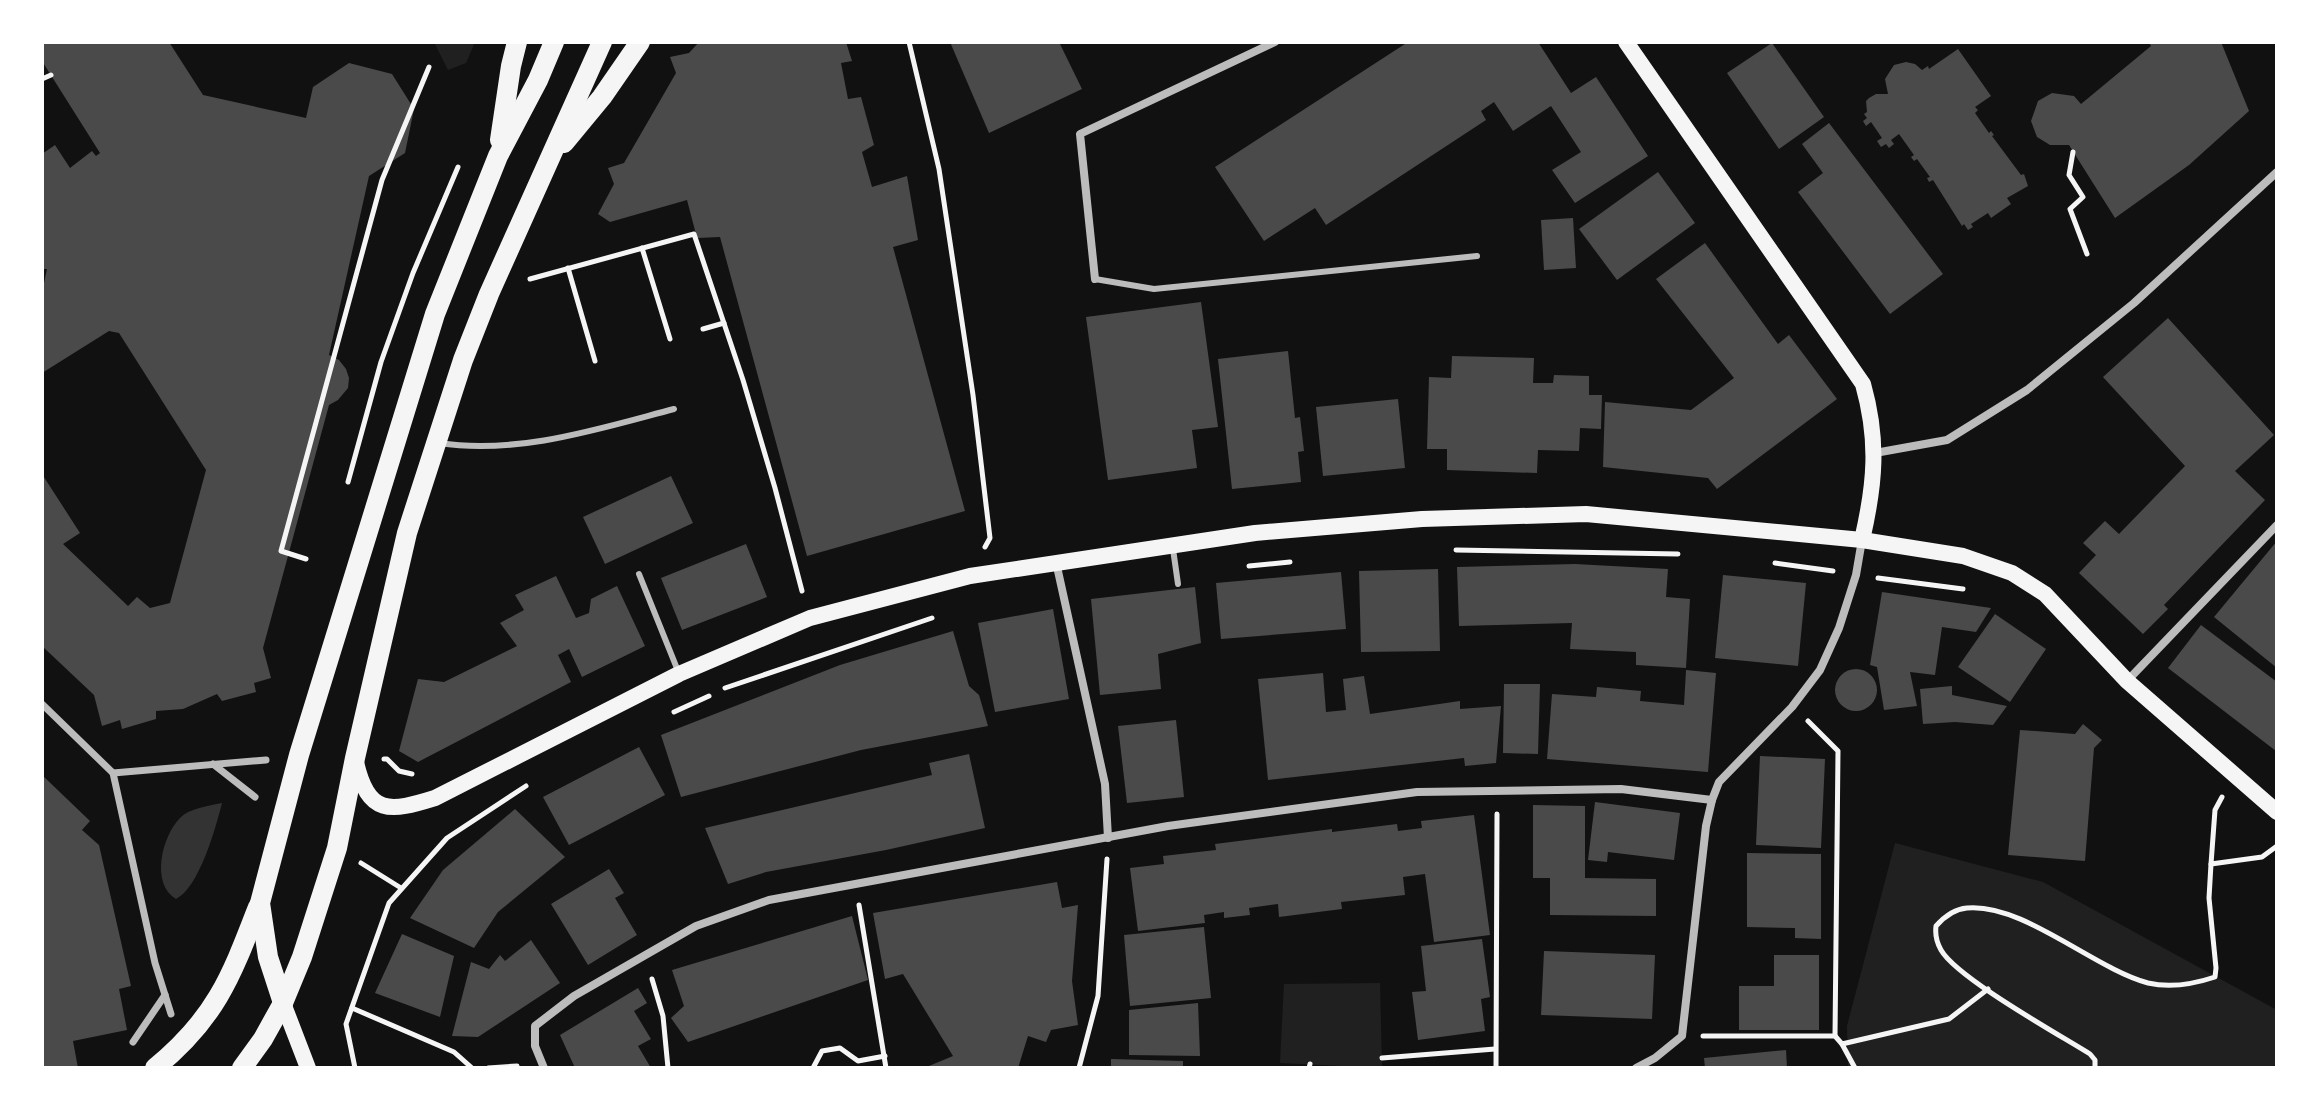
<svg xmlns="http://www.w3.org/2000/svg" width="2319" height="1110" font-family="Inter,sans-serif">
	<rect width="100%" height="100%" fill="#111"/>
	<g fill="#202020">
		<path d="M434 42H475L466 63 448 70Z"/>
		<path d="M1895 843 2043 882 2277 1010V1064L2270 1068H1848L1847 1026Z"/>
		<path d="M1380 983 1382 1068 1280 1063 1284 984Z"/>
	</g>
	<path fill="#333" d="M222 803C216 827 199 888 176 899 150 884 162 836 180 818 190 808 208 806 222 803Z"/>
	<g fill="#4a4a4a">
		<path d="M42 42H169L203 95 306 118 313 87 349 63 392 74 414 109 405 153 369 176 329 355 339 360 346 369 349 378 348 388 338 400 329 405 263 648 271 678 254 683 256 692 222 701 217 694 183 709 156 711V719L122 729 120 720 102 726 94 695 42 646V474L80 533 63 544 128 606 137 597 150 608 170 603 206 470 119 333 109 331 42 373V283H44L47 269H42V154L55 145 70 168 92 151 96 156 100 153 42 61Z"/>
		<path d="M699 42H846L852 61 841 63 848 99 861 97 874 145 862 152 872 187 907 176 918 240 893 247 965 511 807 556 720 237 697 238 687 200 610 222 598 214 614 184 608 168 624 163 676 73 670 57 689 53Z"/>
		<path d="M950 42H1059L1082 89 989 133Z"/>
		<path d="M1408 42H1538L1571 93 1596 77 1648 156 1575 203 1552 170 1581 152 1551 106 1513 131 1494 102 1481 111 1486 120 1326 225 1315 208 1264 241 1215 167Z"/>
		<path d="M2149 42H2221L2249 111 2189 165 2115 218 2069 145H2050L2037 137 2031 121 2038 101 2052 93 2074 96 2081 104 2151 46Z"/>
		<path d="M1772 43 1824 117 1779 149 1727 73Z"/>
		<path d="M1958 49 1991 96 1975 107 1978 110 1975 113 1989 133 1991 131 1994 135 1992 136 2021 175 2024 174 2028 186 2007 198 2011 204 1991 218 1988 213 1971 224 1973 227 1968 230 1964 224 1962 226 1933 180 1929 182 1927 178 1930 177 1917 159 1914 161 1911 157 1914 155 1899 134 1891 140 1894 144 1889 148 1886 144 1881 147 1877 141 1882 138 1871 122 1866 126 1863 121 1867 118 1864 114 1867 112 1866 101 1869 98 1876 94H1888L1885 79 1894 65 1906 62 1915 64 1922 70 1928 66 1929 69Z"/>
		<path d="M1829 123 1943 274 1890 314 1798 192 1823 173 1802 144Z"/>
		<path d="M1658 172 1695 223 1617 280 1579 229Z"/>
		<path d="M1573 218 1576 268 1544 270 1541 220Z"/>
		<path d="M1705 243 1778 344 1789 335 1837 399 1717 489 1708 478 1603 467 1605 402 1691 410 1734 378 1656 279Z"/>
		<path d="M1201 302 1218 427 1192 430 1197 468 1108 480 1086 317Z"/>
		<path d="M2168 318 2274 435 2235 471 2265 500 2164 605 2168 609 2143 634 2079 573 2096 555 2083 543 2105 521 2119 534 2185 466 2103 377Z"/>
		<path d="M1288 351 1295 418 1300 417 1304 451 1298 452 1301 482 1232 489 1218 359Z"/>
		<path d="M1452 356 1534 358 1533 383H1553L1554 375 1589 376V395H1602L1601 429 1580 428 1579 451 1538 450 1537 473 1447 470V449H1427L1429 377 1451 378Z"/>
		<path d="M1398 399 1405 468 1323 476 1316 407Z"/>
		<path d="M671 476 693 523 605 564 583 517Z"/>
		<path d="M2277 541V668L2214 617Z"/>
		<path d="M746 544 767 597 682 630 661 578Z"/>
		<path d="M1575 564 1668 569 1666 597 1690 599 1686 668 1636 665V652L1570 649 1572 623 1459 626 1457 567Z"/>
		<path d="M1438 569 1440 651 1361 652 1359 571Z"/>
		<path d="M1341 572 1346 629 1221 639 1216 583Z"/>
		<path d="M1723 575 1806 583 1798 666 1715 658Z"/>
		<path d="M556 576 576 618 589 613 591 599 617 586 645 646 582 677 569 649 558 655 571 682 418 762 399 751 418 679 444 682 517 646 500 623 524 610 515 595Z"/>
		<path d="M1195 587 1201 643 1158 654 1161 689 1100 695 1091 599Z"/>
		<path d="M1882 592 1991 608 1976 632 1942 627 1935 675 1910 672 1917 706 1884 710 1877 667 1870 665Z"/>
		<path d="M1053 609 1069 699 995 712 978 623Z"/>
		<path d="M1995 614 2046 649 2010 702 1958 667Z"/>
		<path d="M2201 625 2277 682 2276 751 2168 668Z"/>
		<path d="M953 631 969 686 979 695 988 726 861 750 681 797 661 735 840 665Z"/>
		<circle cx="1856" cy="690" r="21"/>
		<path d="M1686 670 1716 673 1708 772 1547 759 1552 694 1596 697 1597 687 1641 691 1640 701 1684 705Z"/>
		<path d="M1323 673 1326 712 1346 710 1343 679 1364 676 1370 714 1460 701V709L1501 706 1496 763 1465 766 1464 758 1268 780 1258 679Z"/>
		<path d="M1504 684H1540L1538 754 1503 753Z"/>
		<path d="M1952 686V695L2007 706 1993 725 1955 722 1923 724 1920 689Z"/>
		<path d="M1176 720 1184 797 1127 803 1118 726Z"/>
		<path d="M2083 724 2102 740 2094 748 2085 861 2008 855 2020 730 2075 734Z"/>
		<path d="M639 747 665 795 569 845 543 797Z"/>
		<path d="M969 754 985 828 886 850 766 872 728 884 705 828 932 775 929 763Z"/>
		<path d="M1760 756 1825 759 1821 848 1756 845Z"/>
		<path d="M42 775 90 821 82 830 99 845 131 986 119 989 127 1030 73 1041 78 1068H42Z"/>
		<path d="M1595 802 1680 813 1674 860 1608 852 1607 862 1588 860Z"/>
		<path d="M1533 805 1585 806V878L1656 879V916L1550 915V878H1533Z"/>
		<path d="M515 809 565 857 498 912 474 948 410 918 443 870Z"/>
		<path d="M1474 815 1490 935 1434 942 1425 874 1403 877 1405 895 1341 902 1342 909 1279 917 1278 904 1249 908 1250 915 1224 918V912L1204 915 1205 923 1138 931 1130 868 1164 864 1163 856 1216 850 1215 844 1332 829V832L1397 824 1398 831 1422 828 1421 821Z"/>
		<path d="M1747 853 1821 854V939L1795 938V928L1747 927Z"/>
		<path d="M609 869 624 893 615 898 637 935 588 965 551 904Z"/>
		<path d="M1057 882 1062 908 1078 905 1072 981 1078 1025 1051 1030 1046 1042 1028 1036 1018 1068H924L953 1056 903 974 885 979 873 913Z"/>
		<path d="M852 916 868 980 688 1042 671 1018 684 1006 672 970Z"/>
		<path d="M1204 927 1211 998 1130 1006 1124 935Z"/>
		<path d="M402 934 454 956 440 1017 375 993Z"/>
		<path d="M1482 939 1490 997 1481 999 1485 1031 1418 1040 1412 992 1426 991 1421 946Z"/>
		<path d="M531 940 560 983 478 1037 452 1036 471 962 489 969 500 955 505 961Z"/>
		<path d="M1544 951 1655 955 1652 1019 1541 1015Z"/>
		<path d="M1774 955H1819V1030H1739V986H1774Z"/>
		<path d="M638 988 647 1003 634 1011 651 1039 638 1046 651 1068H575L560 1035Z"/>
		<path d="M1198 1003 1200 1056 1129 1055V1010Z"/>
		<path d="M1786 1050 1787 1068H1705L1704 1058Z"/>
		<path d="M1111 1059 1183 1061V1068H1111Z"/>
	</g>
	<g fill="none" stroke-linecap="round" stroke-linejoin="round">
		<g stroke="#f5f5f5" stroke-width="5">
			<path d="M909 42 939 169 973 395 990 538 985 547"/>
			<path d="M42 79 51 75"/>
			<path d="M2073 152 2069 175 2083 197 2070 209 2087 254"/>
			<path d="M642 248 670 339"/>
			<path d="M568 268 595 361"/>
			<path d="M530 279 694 234 743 380 775 488 802 591"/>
			<path d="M703 329 724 323"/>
			<path d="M348 482 381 362 413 273 458 167"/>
			<path d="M1456 550 1678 554"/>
			<path d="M306 559 281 551 382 180 429 67"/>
			<path d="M1775 563 1833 571"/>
			<path d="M1249 566 1290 562"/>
			<path d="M1878 578 1963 589"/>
			<path d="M725 688 932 618"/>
			<path d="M674 712 709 696"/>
			<path d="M1808 721 1838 751 1835 1036"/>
			<path d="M384 759H387L399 771 412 774"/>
			<path d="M2222 797 2215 810 2211 864 2262 857 2277 846"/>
			<path d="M361 863 401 888"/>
			<path d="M859 905 886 1068"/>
			<path d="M652 979 663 1016 668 1068"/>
			<path d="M352 1008 454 1052 472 1068"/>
			<path d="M1703 1036H1835"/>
			<path d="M1835 1036 1842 1044 1949 1019 1988 989"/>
			<path d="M1842 1044 1855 1068"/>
			<path d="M1382 1058 1495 1049"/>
			<path d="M355 1068 346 1024 389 903 447 838 526 786"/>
			<path d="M488 1068 517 1066"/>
			<path d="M813 1068 822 1051 840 1048 858 1061 885 1056"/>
			<path d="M1079 1068 1098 996 1107 859"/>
			<path d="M1309 1068 1310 1064"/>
			<path d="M1496 1068 1497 814"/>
			<path d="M2095 1068V1060L2090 1054C2058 1034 1957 978 1941 950 1937 943 1935 934 1936 926 1944 917 1954 909 1967 908 2023 903 2093 968 2148 983 2170 988 2194 984 2215 977L2216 968 2209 898 2211 864"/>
		</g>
		<g stroke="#bcbcbc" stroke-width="6">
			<path d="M1095 279 1154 289 1477 256"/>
			<path d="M439 443C518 455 598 429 674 409"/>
			<path d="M1173 549 1178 584"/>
			<path d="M639 574 678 671"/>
		</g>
		<g stroke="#bcbcbc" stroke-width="7">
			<path d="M42 704 113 773 155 963 171 1014"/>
			<path d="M213 764 255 797"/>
			<path d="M113 773 266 760"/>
			<path d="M133 1042 165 995"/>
		</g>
		<g stroke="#bcbcbc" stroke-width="8">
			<path d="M1095 279 1080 134 1275 42"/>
			<path d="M1875 453 1947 440 2027 390 2134 303 2277 172"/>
			<path d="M1056 562 1105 784 1108 838"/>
			<path d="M2127 681 2277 525"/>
			<path d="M544 1068 535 1046V1026L574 996 696 926 769 900 1168 826 1417 792 1621 789 1712 800"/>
			<path d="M1636 1068 1655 1058 1682 1036 1706 826 1712 800 1719 782 1792 707 1820 670 1839 628 1856 575 1862 540"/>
		</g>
		<g stroke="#f5f5f5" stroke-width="16">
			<path d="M1626 42 1863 384C1879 441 1875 484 1862 540"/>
			<path d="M356 762C368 816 390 812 435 798L679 674 810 618 970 576 1255 533 1422 519 1586 514 1862 540 1963 556 2012 573 2045 594 2127 681 2277 812"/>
			<path d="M283 1003 308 1068"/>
		</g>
		<g stroke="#f5f5f5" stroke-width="20">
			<path d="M500 140 511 66 517 42"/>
			<path d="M564 143 602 97 640 42"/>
			<path d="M283 1003 268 957 260 903 299 755 435 314 498 156 538 80 554 42"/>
			<path d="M155 1068C216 1018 231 977 258 907"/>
			<path d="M242 1068 263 1039 283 1003 302 957 337 848 355 758 407 533 463 360 489 294 602 42"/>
		</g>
	</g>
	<rect width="2319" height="1110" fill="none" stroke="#ffffff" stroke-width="88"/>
</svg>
